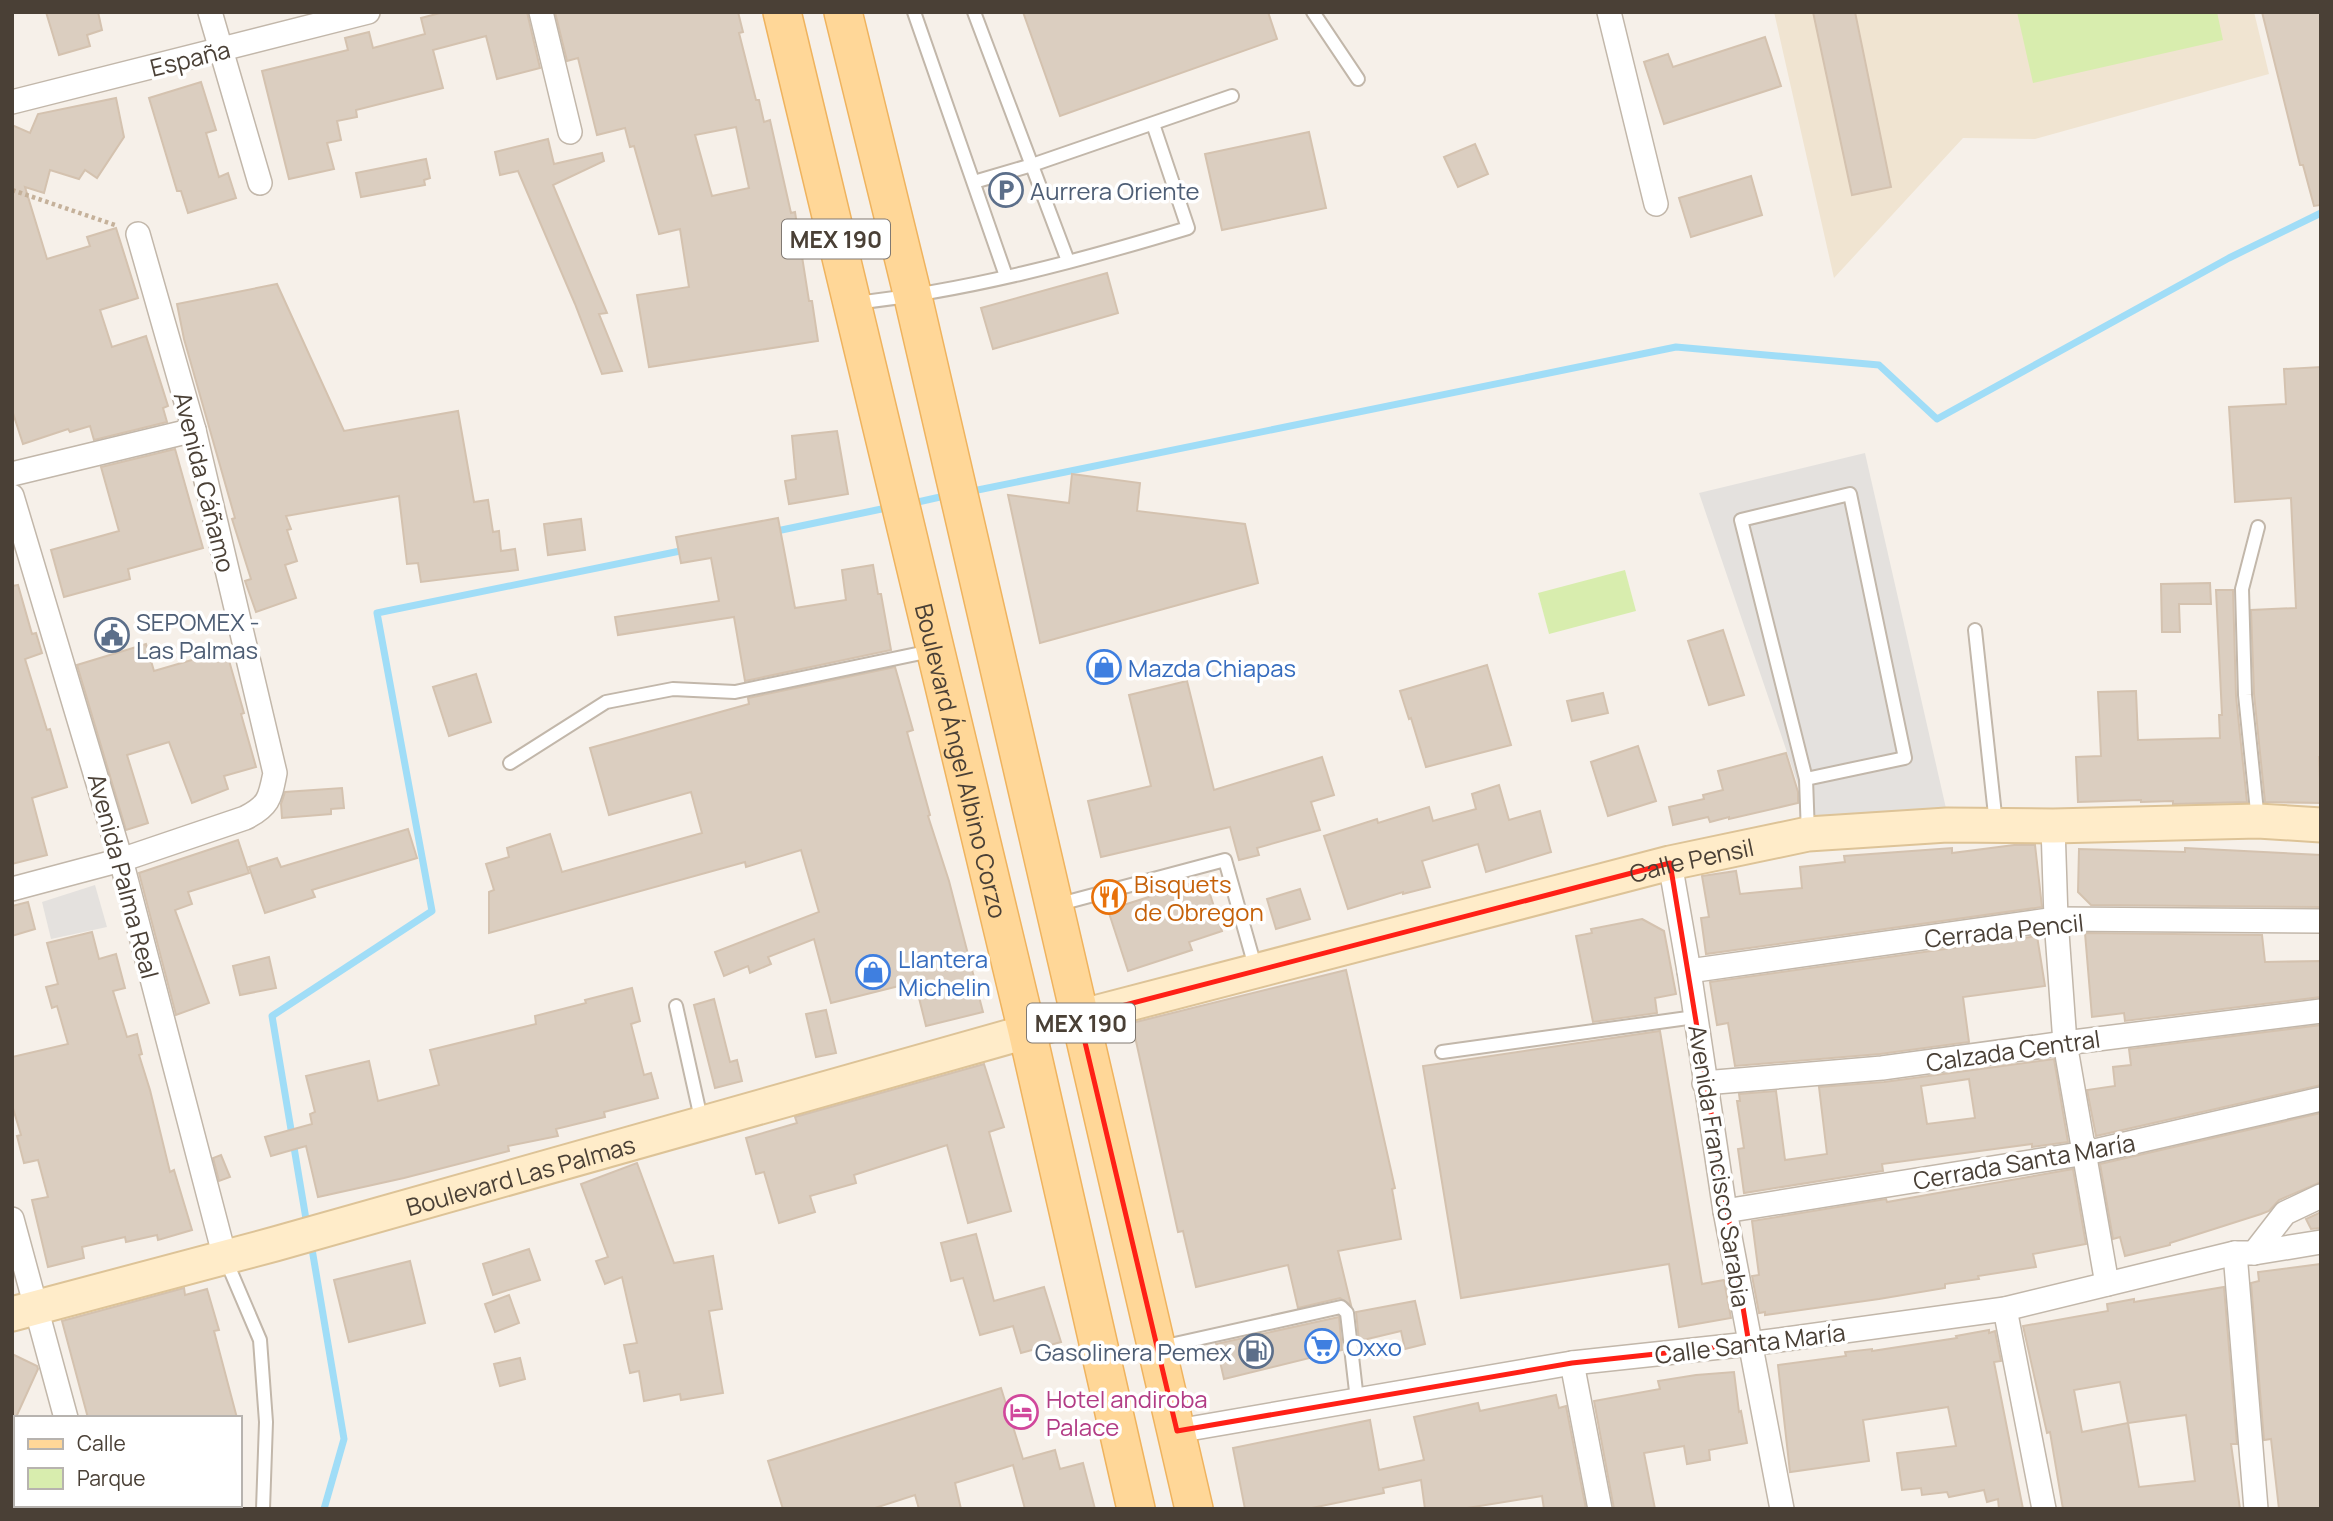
<svg xmlns="http://www.w3.org/2000/svg" width="2333" height="1521" font-family="Manrope,sans-serif">
	<rect width="100%" height="100%" fill="#f6f0e9"/>
	<path fill="#f0e4d1" d="M1774 12H2254L2269 74 2035 139 1963 138 1834 278Z"/>
	<g fill="#d8edae">
		<path d="M2017 12H2217L2223 40 2033 83Z"/>
		<path d="M1625 570 1636 611 1549 634 1538 593Z"/>
	</g>
	<g fill="#e4e1de">
		<path d="M1865 453 1948 817 1811 823 1699 493Z"/>
		<path d="M95 885 107 927 51 939 42 902Z"/>
	</g>
	<g fill="none" stroke-linecap="round" stroke-linejoin="round">
		<g stroke="#a0ddf7" stroke-width="7">
			<path d="M968 492 1676 347 1879 365 1937 419 2229 258 2321 213"/>
			<path d="M909 504 949 495"/>
			<path d="M772 532 891 507"/>
			<path d="M307 1225 272 1016 432 911 377 613 685 550"/>
			<path d="M311 1243 344 1439 324 1509"/>
		</g>
	</g>
	<g fill="#dbcec0" stroke="#d4c2af" stroke-width="2" fill-rule="evenodd">
		<path d="M46 12H98L102 30 87 35 90 46 59 55Z"/>
		<path d="M444 12H527L540 68 497 79 486 36 433 50 443 88 356 110 357 117 337 121 341 140 327 143 334 169 289 179 262 71 348 50 345 38 369 32 373 48 425 34 421 18Z"/>
		<path d="M555 12H738L743 32 739 33 756 100H759L764 122 770 120 791 213 795 212 809 301H812L818 341 649 367 637 295 689 287 680 229 659 234 634 146 630 147 625 128 597 135 578 58 567 61ZM736 127 749 188 712 196 695 135Z"/>
		<path d="M1023 12H1268L1277 39 1060 116Z"/>
		<path d="M1813 12H1855L1891 187 1852 195Z"/>
		<path d="M2262 12H2321V205L2314 206 2303 165H2300Z"/>
		<path d="M1765 37 1781 86 1664 124 1644 62 1668 54 1673 67Z"/>
		<path d="M201 82 216 130 206 133 219 177 228 173 236 198 188 213 181 191H177L149 98Z"/>
		<path d="M116 98 124 137 97 178 85 170 79 179 50 170 44 193 25 187 47 259 90 246 87 237 116 228 138 298 100 310 112 347 146 336 168 406 163 408 167 422 94 440 90 426 70 432 68 429 23 444 12 410V125L30 133 38 114Z"/>
		<path d="M1309 132 1326 208 1222 230 1205 154Z"/>
		<path d="M548 139 554 164 602 153 604 161 553 185 607 313 599 314 622 371 602 374 575 304 518 171 500 175 495 152Z"/>
		<path d="M1475 144 1488 174 1458 187 1444 157Z"/>
		<path d="M426 159 430 178 424 180 425 185 361 197 356 173Z"/>
		<path d="M1751 176 1762 215 1691 237 1679 198Z"/>
		<path d="M1107 273 1118 313 993 349 981 308Z"/>
		<path d="M277 284 344 431 458 411 474 502 488 500 493 532 499 531 501 551 515 549 518 570 421 582 418 563 407 564 399 496 286 516 291 529 287 530 297 561 285 565 296 598 256 612 245 581 251 579 232 519 235 518 184 339 177 304Z"/>
		<path d="M2321 367V757H2319L2321 803 2265 802 2254 694 2251 610 2296 608 2291 498 2235 502 2229 407 2286 404 2284 369Z"/>
		<path d="M837 431 848 494 789 504 785 481 796 479 792 436Z"/>
		<path d="M175 449 203 548 128 569 130 579 64 597 51 550 119 531 101 467Z"/>
		<path d="M1072 474 1140 483 1137 511 1245 524 1258 583 1040 643 1008 495 1069 503Z"/>
		<path d="M778 518 795 608 846 600 842 570 873 565 878 594H881L891 650 745 681 734 617 618 635 615 617 719 601 711 558 681 563 676 537Z"/>
		<path d="M581 519 585 550 548 555 544 524Z"/>
		<path d="M2210 583 2211 604H2179L2180 632H2162L2161 584Z"/>
		<path d="M18 585 32 634 36 633 42 653 25 659 47 730 50 729 67 787 32 798 47 855 12 864V586Z"/>
		<path d="M2216 590H2233L2236 696 2247 802 2173 804V801L2141 802V800L2078 802 2076 757 2101 756 2098 692 2136 691 2138 740 2220 738 2219 715H2222Z"/>
		<path d="M1723 630 1744 695 1709 705 1688 641Z"/>
		<path d="M146 644 154 671 226 650 244 713 241 714 256 767 224 776 228 789 192 803 169 742 127 755 148 823 126 830 77 665Z"/>
		<path d="M1487 665 1511 745 1426 767 1411 718 1409 719 1400 691Z"/>
		<path d="M895 667 913 730 907 732 930 815 928 816 949 881 983 1012 926 1026 915 982 831 1003 814 939 768 957 771 964 750 973 748 966 724 976 715 952 819 912 801 850 746 867 745 862 489 933V892L494 890 486 864 509 857 507 848 550 834 562 872 702 833 691 792 609 815 590 748 749 704 748 698Z"/>
		<path d="M476 674 491 722 449 736 433 687Z"/>
		<path d="M1187 681 1214 790 1322 757 1334 795 1311 802 1320 830 1257 848 1259 855 1239 860 1230 827 1101 857 1088 801 1151 786 1129 695Z"/>
		<path d="M1603 693 1608 713 1572 721 1567 701Z"/>
		<path d="M1638 746 1656 801 1608 816 1591 762Z"/>
		<path d="M1786 753 1798 792V803L1729 819V817L1710 822 1708 817 1673 825 1669 807 1704 799 1703 795 1723 790 1718 771Z"/>
		<path d="M1499 785 1509 820 1540 811 1551 852 1486 872 1478 844 1422 861 1430 887 1403 894V892L1348 909 1324 836 1377 819 1378 823 1429 807 1433 821 1476 809 1472 794Z"/>
		<path d="M342 788 344 808 331 809V814L282 818 281 804 285 792Z"/>
		<path d="M408 829 417 858 312 890 315 897 265 913 249 867 277 858 281 867Z"/>
		<path d="M238 840 249 873 188 892 192 904 175 910 209 1003 176 1015 139 873Z"/>
		<path d="M2014 845H2035L2042 907 1706 954 1701 918 1709 917 1702 876 1736 871 1740 894 1760 892 1802 888 1800 867 1845 862 1844 856 1952 848V853Z"/>
		<path d="M2185 848 2321 855V907L2091 905 2078 892 2079 849 2185 852Z"/>
		<path d="M1205 879 1222 931 1189 942 1192 950 1128 971 1108 910Z"/>
		<path d="M1300 889 1310 919 1276 929 1267 899Z"/>
		<path d="M28 902 35 929 12 936V906Z"/>
		<path d="M1642 919 1664 931 1676 994 1655 998 1657 1013 1593 1022 1576 936 1592 933 1591 929Z"/>
		<path d="M92 932 99 959 116 954 125 988 113 991 127 1037 137 1034 142 1054 139 1055 150 1090 170 1172 174 1170 192 1230 158 1240 157 1235 126 1242 125 1237 82 1247 84 1258 48 1267 32 1200 48 1197 38 1160 24 1163 17 1136 21 1135 12 1105V1057L68 1044 57 1006 52 1008 46 987 58 984 47 943Z"/>
		<path d="M2085 933 2262 935 2265 962 2321 961V997L2125 1021 2124 1013 2092 1017Z"/>
		<path d="M2037 936 2045 986 1963 997 1969 1042 1880 1054 1735 1066 1728 1023 1717 1025 1710 982Z"/>
		<path d="M269 957 276 988 240 995 233 966Z"/>
		<path d="M1346 970 1395 1188 1392 1189 1401 1239 1338 1251 1351 1305 1340 1298 1298 1308 1288 1265 1196 1287 1183 1231 1178 1232 1132 1023Z"/>
		<path d="M632 988 640 1021 631 1024 644 1075 651 1073 658 1098 604 1112 605 1117 556 1129 558 1136 508 1146 509 1151 404 1178 318 1197 306 1146 271 1156 265 1137 312 1124 310 1114 315 1112 306 1076 369 1061 378 1101 439 1085 430 1050 536 1024 535 1016 586 1003 585 1000Z"/>
		<path d="M714 999 730 1062 737 1060 742 1081 715 1088 694 1005Z"/>
		<path d="M826 1010 836 1053 816 1057 806 1014Z"/>
		<path d="M2321 1025V1085L2096 1136 2087 1090 2115 1086 2113 1067 2131 1065 2129 1049Z"/>
		<path d="M1660 1031 1702 1284 1724 1280 1731 1318 1679 1327 1669 1264 1461 1298 1423 1066Z"/>
		<path d="M2054 1059 2068 1142 2032 1147V1144L1882 1164 1883 1171 1744 1193 1738 1149 1744 1148 1737 1101H1740L1739 1094 1776 1091 1785 1160 1827 1154 1819 1087 1884 1082ZM1969 1079 1975 1118 1927 1124 1921 1086Z"/>
		<path d="M984 1064 1004 1127 989 1132 1011 1211 968 1223 947 1145 854 1175 856 1183 810 1196 815 1212 779 1223 764 1172 756 1174 746 1138 797 1123 795 1117Z"/>
		<path d="M2321 1113V1182L2279 1200 2269 1211 2261 1214 2170 1243V1245L2125 1256 2120 1237 2113 1239 2100 1164Z"/>
		<path d="M221 1155 230 1177 219 1181 213 1158Z"/>
		<path d="M637 1163 674 1263 713 1256 722 1309 709 1311 723 1393 681 1400 680 1394 644 1401 639 1371 630 1373 624 1345 637 1343 622 1277 605 1284 596 1261 608 1257 581 1184Z"/>
		<path d="M2073 1169 2086 1244 2033 1254 2036 1267 1978 1276 1979 1279 1945 1284V1288L1879 1299 1765 1315V1312L1759 1313 1752 1276 1759 1275 1752 1221 1886 1199 1887 1202Z"/>
		<path d="M2321 1212V1228L2311 1229 2306 1219Z"/>
		<path d="M976 1234 994 1301 1044 1287 1061 1342 1021 1353 1013 1326 980 1335 963 1278 951 1281 941 1243Z"/>
		<path d="M529 1249 540 1280 493 1295 483 1264Z"/>
		<path d="M410 1261 425 1323 349 1342 334 1280Z"/>
		<path d="M2321 1264V1509H2279L2271 1439 2264 1440 2251 1283 2259 1281 2258 1272Z"/>
		<path d="M2224 1287 2237 1444H2231L2240 1509H2063L2050 1432 2047 1433 2023 1326 2108 1311 2107 1304 2134 1299V1302ZM2120 1382 2128 1423 2082 1432 2074 1390ZM2186 1415 2195 1481 2139 1487 2128 1423Z"/>
		<path d="M184 1288 185 1295 207 1289 219 1330 214 1331 237 1418H88L62 1321Z"/>
		<path d="M509 1295 519 1323 495 1332 485 1304Z"/>
		<path d="M1415 1301 1425 1344 1405 1349 1401 1331 1359 1341 1356 1312Z"/>
		<path d="M1339 1317 1342 1350 1224 1379 1216 1344Z"/>
		<path d="M1989 1330V1333L1995 1331 2001 1361 1994 1362 2023 1509H1999L1998 1499 1987 1502 1984 1490 1949 1497 1947 1492 1922 1495 1921 1488 1902 1490 1897 1453 1956 1446 1948 1407 1863 1420 1869 1461 1790 1472 1778 1365 1846 1356 1845 1352 1872 1349V1351L1957 1338 1956 1336Z"/>
		<path d="M12 1354 37 1366 38 1369 12 1426Z"/>
		<path d="M520 1358 525 1379 500 1386 494 1364Z"/>
		<path d="M1734 1372 1739 1412 1741 1411 1747 1443 1709 1450 1710 1460 1687 1464 1684 1446 1644 1453 1655 1509H1614L1594 1401 1660 1389 1658 1381 1696 1375Z"/>
		<path d="M1001 1388 1023 1459 1055 1450 1060 1469 1083 1463 1095 1509H1025L1013 1465 955 1483 961 1509H919L915 1495 872 1509H783L768 1461Z"/>
		<path d="M1556 1395 1559 1408 1566 1406 1586 1509H1544L1542 1496 1461 1509H1425L1421 1480 1383 1488 1384 1493 1307 1509H1245L1233 1448 1370 1420 1379 1470 1424 1460 1414 1417 1478 1403 1480 1411Z"/>
	</g>
	<g fill="none" stroke-linecap="round" stroke-linejoin="round">
		<g stroke="#c2b7aa" stroke-width="16">
			<g id="lane">
				<path d="M914 12 1006 276"/>
				<path d="M974 12 1068 261"/>
				<path d="M1313 12 1358 79"/>
				<path d="M974 182 1032 165 1232 96"/>
				<path d="M854 303C967 291 1079 261 1188 228L1153 124"/>
				<path d="M1975 630 1996 824"/>
				<path d="M510 763 606 702 673 689 735 692 931 651"/>
				<path d="M1806 779 1905 758 1850 494 1741 520 1806 779 1808 834"/>
				<path d="M2258 821 2245 695 2242 589 2258 527"/>
				<path d="M1056 905 1225 860 1256 970"/>
				<path d="M676 1006 702 1123"/>
				<path d="M1442 1052 1695 1017"/>
				<path d="M225 1258 260 1340 266 1422 263 1509"/>
				<path d="M1161 1347 1341 1307 1347 1313 1357 1400"/>
			</g>
		</g>
		<g stroke="#c2b7aa" stroke-width="26">
			<g id="street">
				<path d="M210 12 260 183"/>
				<path d="M541 12 570 132"/>
				<path d="M1609 12 1656 204"/>
				<path d="M12 102 368 12"/>
				<path d="M12 474 194 430"/>
				<path d="M12 496 121 860 225 1258"/>
				<path d="M2053 826 2056 919 2065 1043 2107 1284"/>
				<path d="M1670 863 1689 971 1725 1211 1782 1509"/>
				<path d="M12 889 121 860 245 818C269 806 270 798 275 773L194 430 138 234"/>
				<path d="M1689 971 2056 919 2321 921"/>
				<path d="M1704 1083 1882 1068 2065 1043 2321 1011"/>
				<path d="M1725 1211 2086 1153 2321 1099"/>
				<path d="M12 1219 66 1418"/>
				<path d="M2235 1253 2256 1509"/>
				<path d="M2254 1253 2285 1213 2321 1196"/>
				<path d="M2005 1309 2044 1509"/>
				<path d="M1572 1363 1600 1509"/>
				<path d="M1177 1431 1572 1363 1749 1344 2005 1309 2235 1253H2254L2321 1242"/>
			</g>
		</g>
		<g stroke="#ddc397" stroke-width="37">
			<g id="secondary">
				<path id="s1" d="M12 1314 275 1244 1079 1017 1670 863 1808 834 1947 825 2053 826 2258 821 2321 825"/>
			</g>
		</g>
		<g stroke="#efb35e" stroke-width="40">
			<g id="primary">
				<path id="s2" d="M782 12 1027 1031 1136 1509"/>
				<path d="M843 12 913 297 1194 1509"/>
			</g>
		</g>
		<path stroke="#c5b19a" stroke-width="4.5" stroke-dasharray="3.5 3.5" stroke-linecap="butt" d="M12 190 118 226"/>
		<use href="#lane" stroke="#fff" stroke-width="12"/>
		<use href="#street" stroke="#fff" stroke-width="23"/>
		<use href="#secondary" stroke="#ffecc9" stroke-width="33"/>
		<use href="#primary" stroke="#ffd798" stroke-width="37"/>
	</g>
	<path fill="none" stroke="#ff2016" stroke-width="5" stroke-linejoin="round" d="M1670 863 1749 1344 1572 1363 1177 1431 1079 1017Z"/>
	<defs>
		<g id="parking-ring" transform="scale(1.75)"><circle r="9.5" fill="#fff" stroke="#5c6f8a" stroke-width="1.5"/><path d="M-3.5-5.5H1a3.5 3.5 0 0 1 0 7H-1V5.5H-3.5ZM-1-3.4V-.6H.8a1.4 1.4 0 0 0 0-2.8Z" fill="#5c6f8a"/></g>
		<g id="civic-ring" transform="scale(1.75)"><circle r="9.5" fill="#fff" stroke="#5c6f8a" stroke-width="1.5"/><path d="M-.6-6.5H3V-4.5H.6V-3L4-1V1h2V6H-6V1h2V-1L-.6-3ZM-1.2 2.5V6h2.4V2.5Z" fill="#5c6f8a"/></g>
		<g id="shop-ring" transform="scale(1.75)"><circle r="9.5" fill="#fff" stroke="#3f7fe0" stroke-width="1.5"/><path d="M-5-2.5h2.3a2.7 3.5 0 0 1 5.4 0H5L5.5 6h-11ZM-1.5-2.5h3a1.5 2.3 0 0 0-3 0Z" fill="#3f7fe0"/></g>
		<g id="restaurant-ring" transform="scale(1.75)"><circle r="9.5" fill="#fff" stroke="#e8710a" stroke-width="1.5"/><path d="M-5-6h1v4h1v-4h1v4h1v-4h1v5L-1.5 .5V6h-2V.5L-5-1ZM5-6V6H3V1.5H1.5Q1.5-4 5-6Z" fill="#e8710a"/></g>
		<g id="supermarket-ring" transform="scale(1.75)"><circle r="9.5" fill="#fff" stroke="#3f7fe0" stroke-width="1.5"/><path d="M-6-5.5h2.5l.6 2H6L4.5 2H-2.5L-4.4-4H-6ZM-1.5 3.2a1.3 1.3 0 1 0 .1 0ZM3 3.2a1.3 1.3 0 1 0 .1 0Z" fill="#3f7fe0"/></g>
		<g id="fuel-ring" transform="scale(1.75)"><circle r="9.5" fill="#fff" stroke="#5c6f8a" stroke-width="1.5"/><path d="M-5.5-6h7V0h2V4h1.3V-2.5L3-4.5l.8-.8L6-3V5H2.5V1h-1V6h-7ZM-4.2-4.7v3.2H.2V-4.7Z" fill="#5c6f8a"/></g>
		<g id="hotel-ring" transform="scale(1.75)"><circle r="9.5" fill="#fff" stroke="#d1479c" stroke-width="1.5"/><path d="M-6-4.5h1.5V1H6V5H4.5V3h-9V5H-6ZM-4 0a1.8 1.8 0 1 1 3.6 0ZM.5 0V-2.5h3Q6-2.5 6 0Z" fill="#d1479c"/></g>
	</defs>
	<g fill-rule="evenodd">
		<use href="#parking-ring" x="1006" y="190"/>
		<use href="#civic-ring" x="112" y="635"/>
		<use href="#shop-ring" x="1104" y="667"/>
		<use href="#restaurant-ring" x="1109" y="897"/>
		<use href="#shop-ring" x="873" y="972"/>
		<use href="#supermarket-ring" x="1322" y="1346"/>
		<use href="#fuel-ring" x="1256" y="1351"/>
		<use href="#hotel-ring" x="1021" y="1412"/>
	</g>
	<g text-anchor="middle" dominant-baseline="central" stroke-width="7" stroke-linejoin="round" paint-order="stroke">
		<g fill="#fff" stroke="#807972" stroke-width="2">
			<rect x="782" y="219.5" width="108" height="39" rx="5"/>
			<rect x="1027" y="1003.5" width="108" height="39" rx="5"/>
		</g>
		<g font-size="23" font-weight="bold" fill="#4a4036">
			<text x="836" y="239">MEX 190</text>
			<text x="1081" y="1023">MEX 190</text>
		</g>
		<g font-size="24" fill="#4a4036" stroke="#fff">
			<text transform="translate(190 58) rotate(-14)">España</text>
			<text transform="translate(205 482) rotate(76)">Avenida Cáñamo</text>
			<text stroke="none"><textPath href="#s2" startOffset="770">Boulevard Ángel Albino Corzo</textPath></text>
			<text stroke="none"><textPath href="#s1" startOffset="1740">Calle Pensil</textPath></text>
			<text transform="translate(124 876) rotate(75)">Avenida Palma Real</text>
			<text transform="translate(2004 930) rotate(-6)">Cerrada Pencil</text>
			<text transform="translate(2013 1050) rotate(-8)">Calzada Central</text>
			<text transform="translate(2024 1161) rotate(-10)">Cerrada Santa María</text>
			<text transform="translate(1720 1166) rotate(81)">Avenida Francisco Sarabia</text>
			<text stroke="none"><textPath href="#s1" startOffset="527">Boulevard Las Palmas</textPath></text>
			<text transform="translate(1750 1343) rotate(-7)">Calle Santa María</text>
		</g>
		<g font-size="24" fill="#4e5e75" stroke="#fff" text-anchor="start">
			<text x="1030" y="190">Aurrera Oriente</text>
			<text x="136" y="621">SEPOMEX -<tspan x="136" dy="28">Las Palmas</tspan></text>
			<text x="1232" y="1351" text-anchor="end">Gasolinera Pemex</text>
		</g>
		<g font-size="24" fill="#366cbe" stroke="#fff" text-anchor="start">
			<text x="1128" y="667">Mazda Chiapas</text>
			<text x="898" y="958">Llantera<tspan x="898" dy="28">Michelin</tspan></text>
			<text x="1346" y="1346">Oxxo</text>
		</g>
		<g font-size="24" fill="#c56008" stroke="#fff" text-anchor="start">
			<text x="1134" y="883">Bisquets<tspan x="1134" dy="28">de Obregon</tspan></text>
		</g>
		<g font-size="24" fill="#b23c85" stroke="#fff" text-anchor="start">
			<text x="1046" y="1398">Hotel andiroba<tspan x="1046" dy="28">Palace</tspan></text>
		</g>
	</g>
	<rect width="2333" height="1521" fill="none" stroke="#4a4036" stroke-width="28"/>
	<rect x="14" y="1416" width="228" height="91" fill="#ffffff" stroke="#b7b3af" stroke-width="2"/>
	<rect x="28" y="1439" width="35" height="10" fill="#ffd798" stroke="#b7b3af" stroke-width="2"/>
	<text x="77" y="1451" font-size="21" fill="#4a4036">Calle</text>
	<rect x="28" y="1468" width="35" height="21" fill="#d8edae" stroke="#b7b3af" stroke-width="2"/>
	<text x="77" y="1486" font-size="21" fill="#4a4036">Parque</text>
</svg>
